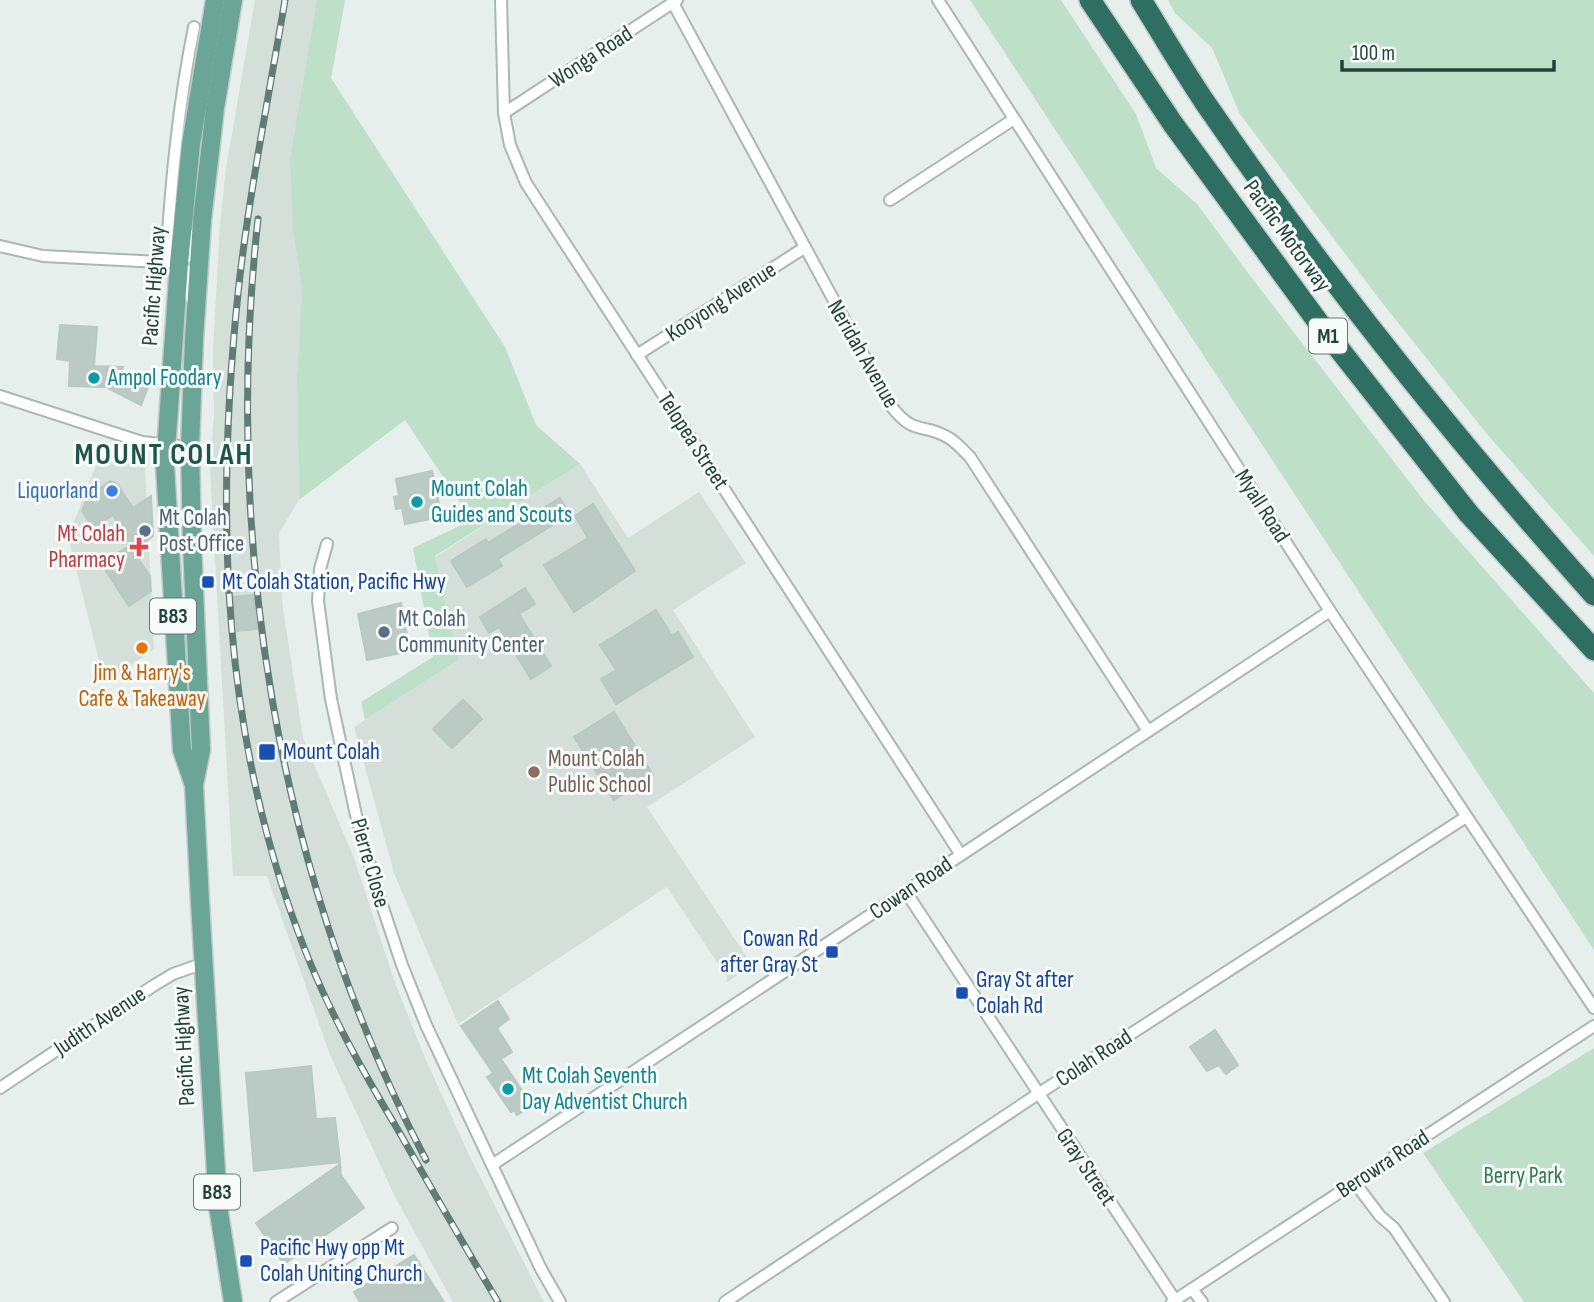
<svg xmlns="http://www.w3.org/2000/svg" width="1594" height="1302" font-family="'Sofia Sans Condensed',sans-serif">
	<rect width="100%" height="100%" fill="#e6efeb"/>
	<g fill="#d4dfda">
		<path d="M255 0H345L331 77 302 287 297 375 299 500 279 533 282 602 303 738 354 858 394 980 426 1060 469 1155 544 1302H453L394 1195 330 1055 267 876H233L210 470 214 413 213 349 220 225 226 168Z"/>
		<path d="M101 453 145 468 154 649 105 684 68 537Z"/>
		<path d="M580 464 628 538 699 492 746 563 673 610 755 737 647 807 752 965 726 983 727 977 667 887 458 1024 394 873 354 727 458 660 435 557Z"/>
	</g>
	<g fill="#bfe0c8">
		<path d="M317 0H345L331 78 505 347 536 425 580 464 435 556 458 660 365 720 361 702 433 657 413 548 472 520 405 420 299 500 297 375 302 287 293 229 290 159Z"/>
		<path d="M970 0H1061L1136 114 1156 168 1197 204 1248 273 1425 502 1594 693V950Z"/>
		<path d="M1168 0H1594V556L1487 434 1380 300 1240 114 1212 48 1175 13Z"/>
		<path d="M1594 1048V1302H1524L1423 1153Z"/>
	</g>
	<g fill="#bbcac4" stroke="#b8c9c2" stroke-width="2">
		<path d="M60 325 97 327 94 366 123 367 121 371 149 385 141 405 106 387 69 386 70 361 57 359Z"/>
		<path d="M432 471 442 517 405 524 402 508 396 509 394 497 399 496 396 479Z"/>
		<path d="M110 481 117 484 133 508 151 496 153 536 132 551 124 538 127 536 113 515 93 528 82 511 91 489 97 491Z"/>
		<path d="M560 498 570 514 498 559 502 566 467 587 451 561 486 539 488 543Z"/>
		<path d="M593 504 635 571 574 612 544 565 588 538 575 516Z"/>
		<path d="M129 546 150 576 151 591 129 606 104 568 121 557 118 553Z"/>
		<path d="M525 588 535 604 519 614 551 666 531 679 499 627 489 633 480 617Z"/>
		<path d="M253 595 257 629 237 631 233 597Z"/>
		<path d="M401 603 410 651 367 660 358 614Z"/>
		<path d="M656 610 672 636 678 632 693 657 616 704 601 679 616 670 600 645Z"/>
		<path d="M463 700 482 719 452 748 433 729Z"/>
		<path d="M614 712 653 775 614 800 574 737Z"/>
		<path d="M498 1001 509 1019 497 1028 512 1052 501 1059 529 1101 525 1104 528 1108 517 1115 514 1110 511 1112 487 1077 493 1073 461 1026Z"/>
		<path d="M1215 1030 1238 1065 1226 1074 1219 1065 1207 1071 1190 1047Z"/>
		<path d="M311 1066 316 1119 335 1118 340 1162 254 1171 246 1073Z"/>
		<path d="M340 1164 341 1175 364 1208 284 1264 256 1223Z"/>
		<path d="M414 1255 444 1302H360L354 1292Z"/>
	</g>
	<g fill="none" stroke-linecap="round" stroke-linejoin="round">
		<g stroke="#a8b8b2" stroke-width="14">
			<g id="minor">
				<path d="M501 0 504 113 510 145 526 183 961 855"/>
				<path d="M938 0 1330 611 1594 1008"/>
				<path d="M673 3 891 406C915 437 923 422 949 438 957 443 963 450 970 457L1148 731"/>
				<path d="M504 113 677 0"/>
				<path d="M890 200 1014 119"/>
				<path d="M0 246 43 256 179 263 186 270 188 291 193 303"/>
				<path d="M166 262C171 183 178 106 194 27"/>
				<path d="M181 262 188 256 197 230"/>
				<path d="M637 355 804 248"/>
				<path d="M0 396 142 442 190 447"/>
				<path d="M327 544 320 569 318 601 331 699 356 815 376 887 402 965 426 1025 541 1269 560 1302"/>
				<path d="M906 892 1175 1300"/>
				<path d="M0 1088 153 986 173 974 204 963"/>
				<path d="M492 1165 1330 611"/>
				<path d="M1355 1183 1380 1216 1394 1228 1444 1302"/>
				<path d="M1192 1289 1202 1302"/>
				<path d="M276 1302 392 1228"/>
				<path d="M725 1302 1038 1094 1466 817"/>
				<path d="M1172 1302 1594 1026"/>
			</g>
		</g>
		<g stroke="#c2cac8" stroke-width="21">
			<g id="primary">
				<path d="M233 0 215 108 202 220 194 339 190 447 192 543 201 750 194 785 200 902 218 1206 233 1302"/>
				<path d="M194 785 182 750 165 466 179 263 191 144 215 0"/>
			</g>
		</g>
		<g stroke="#c2cac8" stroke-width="24">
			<g id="motorway">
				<path d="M1090 0 1173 124 1321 326 1469 514 1594 650"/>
				<path d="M1141 0C1162 34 1183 70 1206 104 1324 276 1455 439 1594 595"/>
			</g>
		</g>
		<use href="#minor" stroke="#fff" stroke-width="10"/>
		<use href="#primary" stroke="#6aa596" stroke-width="18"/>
		<use href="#motorway" stroke="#2f6f62" stroke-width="21"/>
		<g stroke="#5f7d75" stroke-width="7">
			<g id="rail">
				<path d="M285 0C269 95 250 189 239 284 214 515 221 743 309 960 333 1019 365 1075 398 1130 431 1188 464 1245 498 1302"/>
				<path d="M258 219C223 538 276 874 426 1160"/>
			</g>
		</g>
		<use href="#rail" stroke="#f7fbf9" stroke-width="4.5" stroke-dasharray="13" stroke-linecap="butt"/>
	</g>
	<g fill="#0f9aa8" stroke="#f7fbf9" stroke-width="2.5">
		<circle cx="94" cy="378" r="7"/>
		<circle cx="417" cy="502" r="7"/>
		<circle cx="508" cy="1089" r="7"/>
	</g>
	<circle fill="#3f7fe0" stroke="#f7fbf9" stroke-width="2.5" cx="112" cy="491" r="7"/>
	<g fill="#5c6f8a" stroke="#f7fbf9" stroke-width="2.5">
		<circle cx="145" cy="531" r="7"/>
		<circle cx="384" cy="632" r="7"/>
	</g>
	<path fill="#e0444e" stroke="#f7fbf9" stroke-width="2.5" d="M135.5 536.5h7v7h7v7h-7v7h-7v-7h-7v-7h7z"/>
	<g fill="#1a4fb4" stroke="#f7fbf9" stroke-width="2.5">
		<rect x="201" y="575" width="14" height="14" rx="3.5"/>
		<rect x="258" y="743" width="18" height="18" rx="3.5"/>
		<rect x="825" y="945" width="14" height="14" rx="3.5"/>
		<rect x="955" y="986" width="14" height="14" rx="3.5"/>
		<rect x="239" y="1254" width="14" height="14" rx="3.5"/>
	</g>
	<circle fill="#e8710a" stroke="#f7fbf9" stroke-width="2.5" cx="142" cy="648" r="7"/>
	<circle fill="#8d6e63" stroke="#f7fbf9" stroke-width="2.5" cx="534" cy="772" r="7"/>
	<g text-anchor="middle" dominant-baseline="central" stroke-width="6" stroke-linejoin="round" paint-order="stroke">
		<g fill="#f7fbf9" stroke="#637a73" stroke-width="2">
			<rect x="1309" y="318.5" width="38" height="35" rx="5"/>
			<rect x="150" y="598.5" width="46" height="35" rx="5"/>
			<rect x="194" y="1174.5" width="46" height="35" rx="5"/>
		</g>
		<g font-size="21" font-weight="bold" fill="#24423a">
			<text x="1328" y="336">M1</text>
			<text x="173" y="616">B83</text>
			<text x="217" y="1192">B83</text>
		</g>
		<g font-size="23" fill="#24423a" stroke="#f7fbf9">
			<text transform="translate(591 57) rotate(-33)">Wonga Road</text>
			<text transform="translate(1287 236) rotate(54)">Pacific Motorway</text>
			<text transform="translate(154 286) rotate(-86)">Pacific Highway</text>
			<text transform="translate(721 302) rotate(-33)">Kooyong Avenue</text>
			<text transform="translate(863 354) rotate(60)">Neridah Avenue</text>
			<text transform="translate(693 441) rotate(57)">Telopea Street</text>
			<text transform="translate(1262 506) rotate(57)">Myall Road</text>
			<text transform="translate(370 863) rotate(74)">Pierre Close</text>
			<text transform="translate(911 888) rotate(-34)">Cowan Road</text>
			<text transform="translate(100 1021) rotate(-34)">Judith Avenue</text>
			<text transform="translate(184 1046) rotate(-93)">Pacific Highway</text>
			<text transform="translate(1094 1058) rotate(-33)">Colah Road</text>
			<text transform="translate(1383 1164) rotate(-33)">Berowra Road</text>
			<text transform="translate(1086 1167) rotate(56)">Gray Street</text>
		</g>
		<g font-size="23" fill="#0d838f" stroke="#f7fbf9" text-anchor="start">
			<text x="108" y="378">Ampol Foodary</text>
			<text x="431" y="489">Mount Colah<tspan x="431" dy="26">Guides and Scouts</tspan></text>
			<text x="522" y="1076">Mt Colah Seventh<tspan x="522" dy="26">Day Adventist Church</tspan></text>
		</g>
		<g font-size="23" fill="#366cbe" stroke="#f7fbf9" text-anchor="end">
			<text x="98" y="491">Liquorland</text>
		</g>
		<g font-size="23" fill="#4e5e75" stroke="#f7fbf9" text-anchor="start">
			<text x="159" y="518">Mt Colah<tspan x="159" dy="26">Post Office</tspan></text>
			<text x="398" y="619">Mt Colah<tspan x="398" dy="26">Community Center</tspan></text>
		</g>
		<g font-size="23" fill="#be3a42" stroke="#f7fbf9" text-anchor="end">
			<text x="125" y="534">Mt Colah<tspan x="125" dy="26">Pharmacy</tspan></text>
		</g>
		<g font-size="23" fill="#164399" stroke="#f7fbf9" text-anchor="start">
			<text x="222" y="582">Mt Colah Station, Pacific Hwy</text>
			<text x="283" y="752">Mount Colah</text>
			<text x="818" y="939" text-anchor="end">Cowan Rd<tspan x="818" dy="26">after Gray St</tspan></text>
			<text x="976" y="980">Gray St after<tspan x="976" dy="26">Colah Rd</tspan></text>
			<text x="260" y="1248">Pacific Hwy opp Mt<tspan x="260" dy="26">Colah Uniting Church</tspan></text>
		</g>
		<g font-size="23" fill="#c56008" stroke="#f7fbf9">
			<text x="142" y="673">Jim &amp; Harry's<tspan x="142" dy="26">Cafe &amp; Takeaway</tspan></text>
		</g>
		<g font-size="23" fill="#785e54" stroke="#f7fbf9" text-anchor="start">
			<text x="548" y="759">Mount Colah<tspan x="548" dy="26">Public School</tspan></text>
		</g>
		<g font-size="23" fill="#2d7a4b" stroke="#f7fbf9">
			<text x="1523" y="1176">Berry Park</text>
		</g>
		<g font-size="30" font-weight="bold" letter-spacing="2" fill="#1f5548" stroke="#f7fbf9">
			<text x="164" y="455">MOUNT COLAH</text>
		</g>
	</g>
	<path d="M1342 60v10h212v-10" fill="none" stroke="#24423a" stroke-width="3.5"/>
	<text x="1352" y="60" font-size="21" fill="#24423a" stroke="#f7fbf9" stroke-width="5" paint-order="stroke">100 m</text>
</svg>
